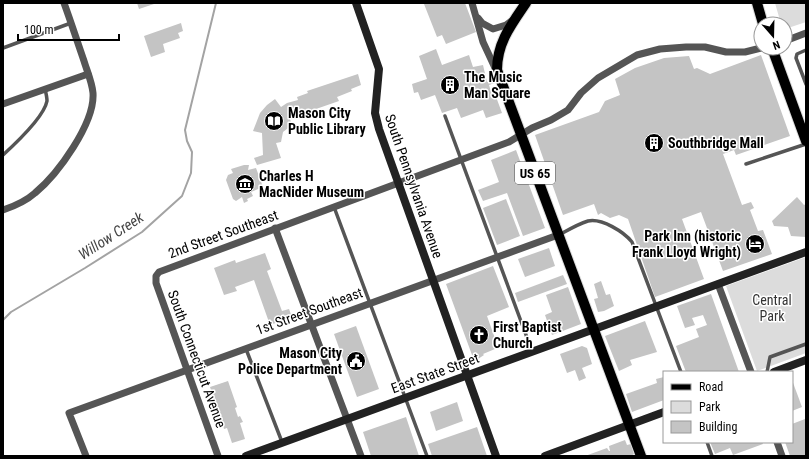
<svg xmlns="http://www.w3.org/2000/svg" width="809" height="459" font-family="'Roboto Condensed',sans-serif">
	<rect width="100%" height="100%" fill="#fff"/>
	<g fill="#dcdcdc">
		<path d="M775 3H806V22L785 29V24H781Z"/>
		<path d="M806 257V353L757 371 726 286Z"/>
	</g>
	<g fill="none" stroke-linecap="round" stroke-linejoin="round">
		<path stroke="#a3a3a3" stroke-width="2" d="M3 320 11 312 85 268 142 232 182 196 191 173 192 152 187 141 185 130 216 3"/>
	</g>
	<g fill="#c4c4c4">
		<path d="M137 3H157L139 9Z"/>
		<path d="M465 3 476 32 446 44 442 35 437 37 424 4Z"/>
		<path d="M181 23 183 31 178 33 180 38 163 44 165 52 151 57 144 36Z"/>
		<path d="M436 49 442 65 469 55 473 67 483 65 487 82 510 73 512 77 489 85 492 95 495 94 502 113 486 118 483 110 461 118 457 108 442 113 435 95 421 100 418 92 414 93 412 84 427 79 419 56Z"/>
		<path d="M761 55 790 136 736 155 734 150 723 154 742 205 751 202 754 208 750 210 758 231 763 230 772 254 723 271 701 212 682 219 704 279 655 297 628 219 619 215 610 218 601 213 598 215 594 204 563 215 535 135 599 112 605 101 620 95 615 79 635 68 664 58 689 56 694 69 697 68 710 74Z"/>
		<path d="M358 74 361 85 351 89 352 91 337 97 339 101 316 109 315 114 306 117 290 119 292 125 283 132 281 142 276 143 281 158 257 165 254 158 263 155 262 133 253 131 260 113 267 105 275 99 281 107 287 103 298 100 297 97 308 93 307 91Z"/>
		<path d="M516 150 545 228 523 236 507 193 483 201 478 190 499 182 491 160Z"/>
		<path d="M244 165H249L248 170 256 168 263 187 251 192 253 196 247 199 248 201 244 203 242 197 236 201 233 199 226 180 228 175 233 173 231 169Z"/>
		<path d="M797 197 804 205 806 204V237L791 236 788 227 774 226 772 221Z"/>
		<path d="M506 199 520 236 497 245 483 208Z"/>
		<path d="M549 248 555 266 525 277 518 259Z"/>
		<path d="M265 253 271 269 267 271 282 311 289 309 292 317 270 325 254 280 235 287 237 291 224 295 214 268 235 260 236 263Z"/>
		<path d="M493 266 509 307 487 316 497 344 494 346 495 349 483 354 484 355 478 359 472 355 446 284Z"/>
		<path d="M563 275 567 284 518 302 515 293Z"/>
		<path d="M601 281 606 295 610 294 614 306 604 311 598 312 594 299 598 298 594 284Z"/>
		<path d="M568 287 581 324 552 335 545 315 552 312 546 295Z"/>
		<path d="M711 294 739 372H686L676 346 699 337 696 329 707 325 703 315 692 318 695 325 685 328 677 306Z"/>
		<path d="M645 321 657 352 630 360 632 365 619 371 605 336Z"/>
		<path d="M356 326 379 389 357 397 334 334Z"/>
		<path d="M582 346 587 348 592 364 582 368 586 378 579 381 575 370 567 373 560 354Z"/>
		<path d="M664 377V400L632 412 626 394 657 383 656 379Z"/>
		<path d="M792 380 802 407 792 411Z"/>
		<path d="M228 381 237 407 235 408 238 417 240 416 243 422 240 423 245 439 232 443 227 428 224 429 210 387Z"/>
		<path d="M457 402 463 421 436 431 430 412Z"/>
		<path d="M406 417 419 456H371L363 432Z"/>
		<path d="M805 419 806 456H790L785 442H792V424Z"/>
		<path d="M477 427 487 456H432L428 444Z"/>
		<path d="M625 440 627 445 631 444 634 454 631 456H585L607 448 609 451H610L609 446Z"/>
		<path d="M710 442H762L763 444 733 455 730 448 715 454Z"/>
	</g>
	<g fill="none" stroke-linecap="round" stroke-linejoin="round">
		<g stroke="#dbdbdb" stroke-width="12">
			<g id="primary">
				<path d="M526 3C511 25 497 43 497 70L641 456"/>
				<path d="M757 3 763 24"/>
				<path d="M772 48 806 141"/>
			</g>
		</g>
		<g stroke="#555" stroke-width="3.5">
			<path d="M3 48 71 23"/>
			<path d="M806 50 797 54 796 58 806 84"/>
			<path d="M445 116 532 351"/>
			<path d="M3 155C15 144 44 117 47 101 47 98 46 93 45 89"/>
			<path d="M746 164 806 144"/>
			<path d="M334 207 427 456"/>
			<path d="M559 235C568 230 578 224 588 221 602 218 624 232 632 242L681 372"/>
			<path d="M246 349 282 442"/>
			<path d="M767 372 770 357 806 344"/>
			<path d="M707 442 712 456"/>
		</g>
		<g stroke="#555" stroke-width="7">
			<path d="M472 3 483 42 496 70"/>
			<path d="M478 18 482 23 493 29 506 25 513 20"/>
			<path d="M785 41 806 33"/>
			<path d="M3 104 88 74"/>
			<path d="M3 210C15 206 26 201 35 193 58 174 95 123 93 93 92 82 87 71 84 61 77 41 71 22 64 3"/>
			<path d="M275 228 361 456"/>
			<path d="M718 284 751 372"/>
			<path d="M777 442 782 456"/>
			<path d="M86 456 69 413 558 235"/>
			<path d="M218 456 156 283V276L159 272 509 142 532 128 551 120 568 110 581 93 598 78 637 55 660 49 686 47H705L726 52H745L761 48"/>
		</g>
		<g stroke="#222" stroke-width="8">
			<path d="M356 3 379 69 375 113 379 129 496 456"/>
			<path d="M774 372 806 360"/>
			<path d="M246 456 806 252"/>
			<path d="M545 456 664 412"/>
		</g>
		<use href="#primary" stroke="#000" stroke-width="10"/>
	</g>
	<defs>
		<g id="building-disc" transform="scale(1)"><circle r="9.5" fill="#000" stroke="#fff"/><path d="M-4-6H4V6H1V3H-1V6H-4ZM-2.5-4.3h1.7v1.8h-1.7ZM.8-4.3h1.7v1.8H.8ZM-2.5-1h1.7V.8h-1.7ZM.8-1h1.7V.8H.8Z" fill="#fff"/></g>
		<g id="library-disc" transform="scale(1)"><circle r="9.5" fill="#000" stroke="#fff"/><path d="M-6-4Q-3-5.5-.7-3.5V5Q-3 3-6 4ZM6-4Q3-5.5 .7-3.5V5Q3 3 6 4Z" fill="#fff"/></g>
		<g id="museum-disc" transform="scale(1)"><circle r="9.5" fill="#000" stroke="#fff"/><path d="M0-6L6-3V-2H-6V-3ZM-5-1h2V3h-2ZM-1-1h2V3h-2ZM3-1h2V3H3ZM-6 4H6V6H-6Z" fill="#fff"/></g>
		<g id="hotel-disc" transform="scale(1)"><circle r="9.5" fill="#000" stroke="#fff"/><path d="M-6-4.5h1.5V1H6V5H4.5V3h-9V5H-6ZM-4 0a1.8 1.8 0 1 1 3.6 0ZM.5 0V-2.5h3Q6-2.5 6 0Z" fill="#fff"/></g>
		<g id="church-disc" transform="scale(1)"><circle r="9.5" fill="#000" stroke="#fff"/><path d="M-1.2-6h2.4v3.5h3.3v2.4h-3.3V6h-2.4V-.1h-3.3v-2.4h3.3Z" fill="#fff"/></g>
		<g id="civic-disc" transform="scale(1)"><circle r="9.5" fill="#000" stroke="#fff"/><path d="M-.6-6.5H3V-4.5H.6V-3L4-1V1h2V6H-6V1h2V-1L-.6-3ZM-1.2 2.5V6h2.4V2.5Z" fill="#fff"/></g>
	</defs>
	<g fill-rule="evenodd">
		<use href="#building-disc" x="450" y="85"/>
		<use href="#library-disc" x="274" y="121"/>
		<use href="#building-disc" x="654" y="143"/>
		<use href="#museum-disc" x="245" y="184"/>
		<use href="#hotel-disc" x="755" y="244"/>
		<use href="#church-disc" x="479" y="335"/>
		<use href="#civic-disc" x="356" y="361"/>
	</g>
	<g text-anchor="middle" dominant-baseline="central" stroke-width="3" stroke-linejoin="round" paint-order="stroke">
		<rect fill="#fff" stroke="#4c4c4c" stroke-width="1" x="515" y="162" width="40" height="22" rx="3"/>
		<g font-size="13" font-weight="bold" fill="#000">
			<text x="535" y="173">US 65</text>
		</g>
		<g font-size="14" font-weight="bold" fill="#000" stroke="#fff" text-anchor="start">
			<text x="464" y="77">The Music<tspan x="464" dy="16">Man Square</tspan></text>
			<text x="288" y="113">Mason City<tspan x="288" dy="16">Public Library</tspan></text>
			<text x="668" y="143">Southbridge Mall</text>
			<text x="259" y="176">Charles H<tspan x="259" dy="16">MacNider Museum</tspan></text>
			<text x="741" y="236" text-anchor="end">Park Inn (historic<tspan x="741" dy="16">Frank Lloyd Wright)</tspan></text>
			<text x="493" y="327">First Baptist<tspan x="493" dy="16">Church</tspan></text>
			<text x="342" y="353" text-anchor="end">Mason City<tspan x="342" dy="16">Police Department</tspan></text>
		</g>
		<g font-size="14" fill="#000" stroke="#fff">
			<text transform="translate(414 186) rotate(71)">South Pennsylvania Avenue</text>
			<text transform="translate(223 234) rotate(-20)">2nd Street Southeast</text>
			<text transform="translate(309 311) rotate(-20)">1st Street Southeast</text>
			<text transform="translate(197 359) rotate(70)">South Connecticut Avenue</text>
			<text transform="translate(435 373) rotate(-20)">East State Street</text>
		</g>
		<g font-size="14" fill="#333" stroke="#fff">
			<text x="772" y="300">Central<tspan x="772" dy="16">Park</tspan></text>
		</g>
		<g font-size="15" font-style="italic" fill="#444" stroke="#fff">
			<text transform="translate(111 236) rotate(-33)">Willow Creek</text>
		</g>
	</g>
	<rect width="809" height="459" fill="none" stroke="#000000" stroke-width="8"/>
	<rect x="663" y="371" width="130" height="72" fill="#ffffff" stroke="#999999"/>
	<rect x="671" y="384" width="20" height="6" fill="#000000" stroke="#999999"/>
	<text x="699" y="391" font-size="12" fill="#000000">Road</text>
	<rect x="671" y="401" width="20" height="12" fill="#dcdcdc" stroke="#999999"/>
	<text x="699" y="411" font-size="12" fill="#000000">Park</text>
	<rect x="671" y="421" width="20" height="12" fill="#c4c4c4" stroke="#999999"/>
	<text x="699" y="431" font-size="12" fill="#000000">Building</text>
	<g transform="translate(773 36) rotate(160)"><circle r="19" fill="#ffffff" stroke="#999999"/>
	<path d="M0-3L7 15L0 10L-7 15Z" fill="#000000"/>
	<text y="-6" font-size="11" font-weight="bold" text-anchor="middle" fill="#000000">N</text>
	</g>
	<path d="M18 34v6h101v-6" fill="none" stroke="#000000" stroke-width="2"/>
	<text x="24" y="34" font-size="12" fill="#000000" stroke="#ffffff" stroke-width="3" paint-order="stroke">100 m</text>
</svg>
